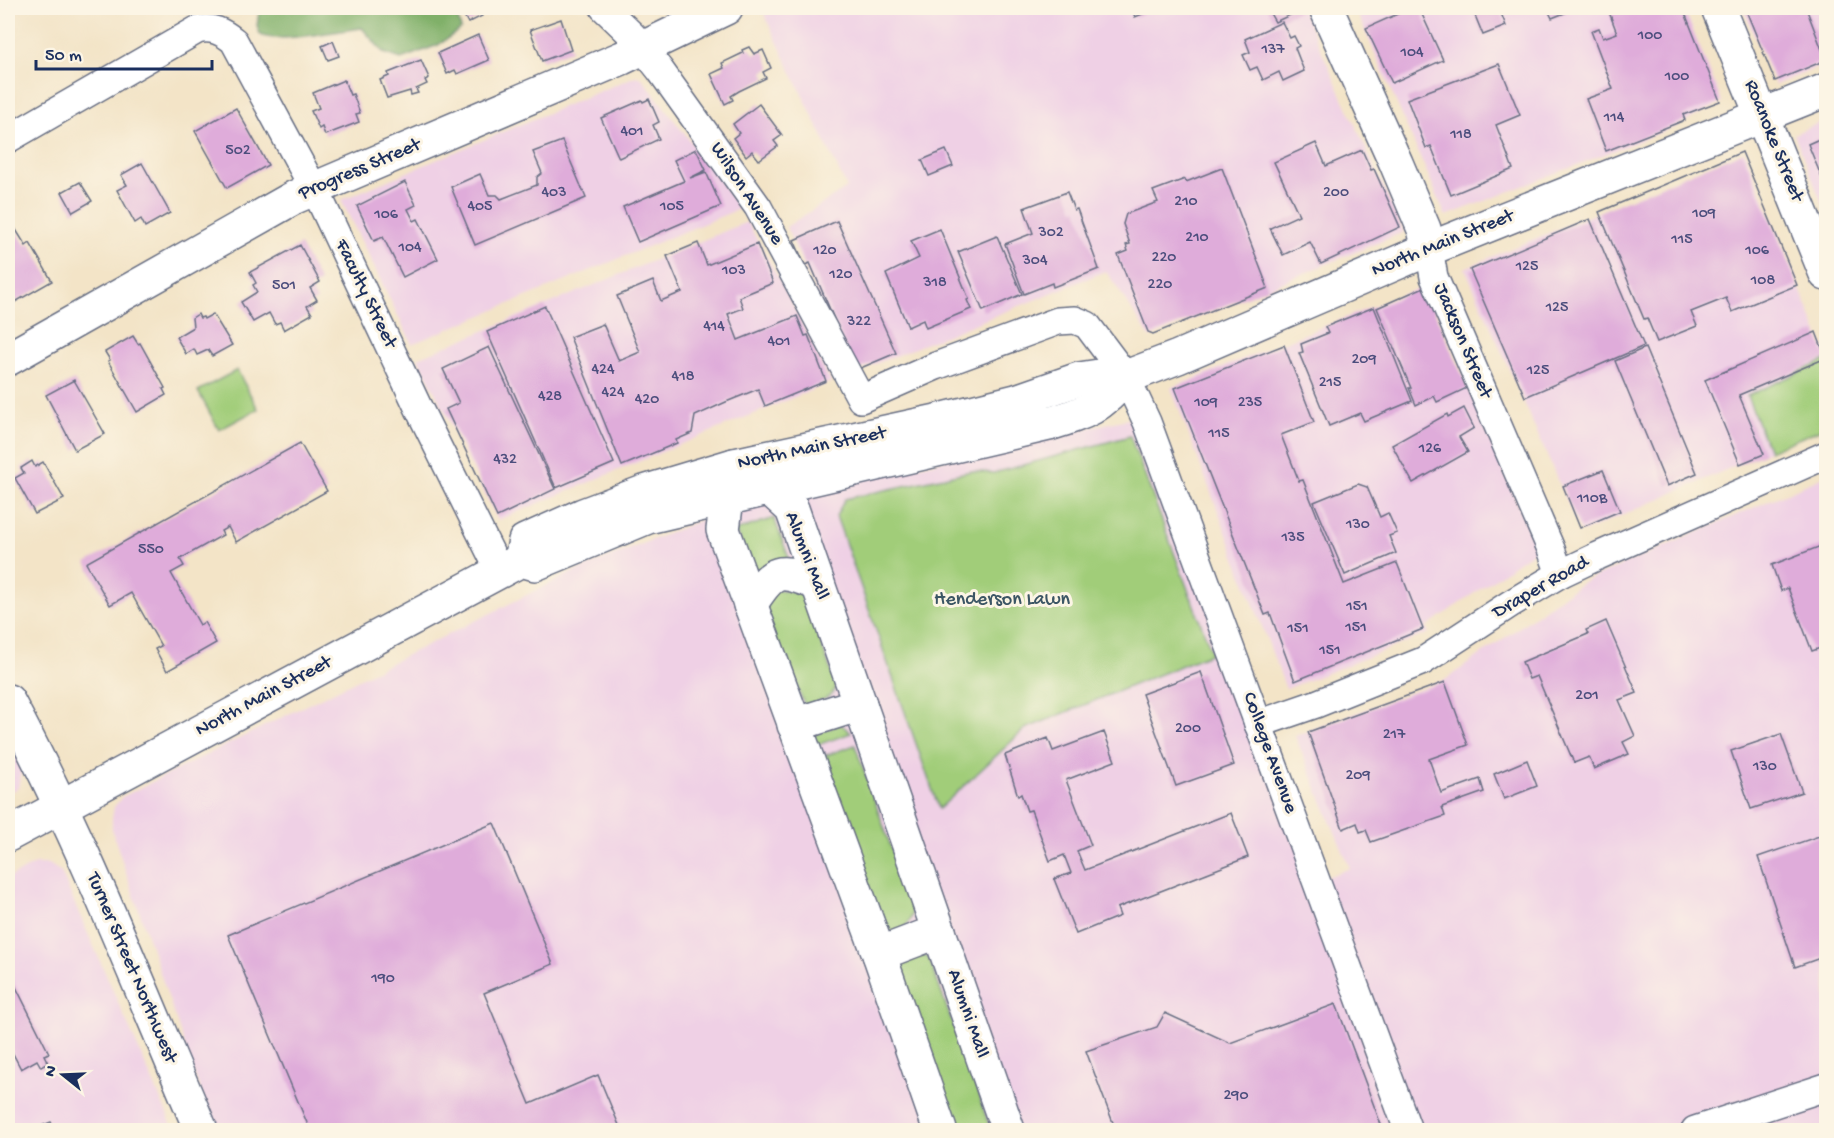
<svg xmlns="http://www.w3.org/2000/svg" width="1834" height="1138" font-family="'Gochi Hand',sans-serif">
	<rect width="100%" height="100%" fill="#fcf5e5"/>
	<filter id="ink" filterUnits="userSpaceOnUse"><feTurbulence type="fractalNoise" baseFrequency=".0167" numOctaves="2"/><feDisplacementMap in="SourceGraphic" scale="12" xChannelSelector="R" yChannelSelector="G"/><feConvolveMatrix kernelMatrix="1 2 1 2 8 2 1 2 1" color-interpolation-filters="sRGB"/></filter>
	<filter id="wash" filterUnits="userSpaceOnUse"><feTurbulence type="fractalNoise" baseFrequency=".008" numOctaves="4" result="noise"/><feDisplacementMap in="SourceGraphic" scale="24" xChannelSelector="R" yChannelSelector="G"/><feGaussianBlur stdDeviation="1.35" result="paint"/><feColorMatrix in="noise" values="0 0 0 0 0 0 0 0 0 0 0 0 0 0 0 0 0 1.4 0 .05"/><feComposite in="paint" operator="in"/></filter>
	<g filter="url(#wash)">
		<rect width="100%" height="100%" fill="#f3e4c7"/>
		<g fill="#efd0e5">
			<path d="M776 8H1302L1404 232 1150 337 1106 271 853 373 786 227 847 188 764 14Z"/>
			<path d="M1355 8H1684L1722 102 1675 127 1446 216Z"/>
			<path d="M1743 8H1826V64L1775 85Z"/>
			<path d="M636 76 642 78 713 171 739 209 412 344 341 200Z"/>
			<path d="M1826 120V213L1794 134Z"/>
			<path d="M1744 151 1826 353V360L1747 396 1769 451 1586 531H1580L1465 268Z"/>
			<path d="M747 222 787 293 831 382 498 520 418 358Z"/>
			<path d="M1424 286 1537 549 1426 627 1429 633 1286 689 1171 388Z"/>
			<path d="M1141 416 1317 881 1350 868 1295 736 1445 680 1583 582 1826 476V1130H219L205 1102 194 1073 112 831V819L114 807 122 797 569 574 728 509Z"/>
			<path d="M8 736 23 762 18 788 8 793Z"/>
			<path d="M35 864H49L61 872 174 1130H8V878Z"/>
		</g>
		<g fill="#a1cd79" stroke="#5e7e6c" stroke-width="1.5">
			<path d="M1826 360V427L1769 451 1747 396Z"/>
			<path d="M237 370 258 409 219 430 198 391Z"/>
			<path d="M1130 436 1212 653 1025 729 939 809 836 516 845 499 971 471 994 473Z"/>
			<path d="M774 518 789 558 758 576 735 531Z"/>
			<path d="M768 588 802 593 836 684C835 699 820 700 808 705L804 704 760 604Z"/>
			<path d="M841 724 851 733 812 747 813 735Z"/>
			<path d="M855 745 912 907C913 925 901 935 883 930L815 759Z"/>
			<path d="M922 954 929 958 991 1130H948L896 963Z"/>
		</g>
		<path fill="#80b069" stroke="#4e7064" stroke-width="1.5" d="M264 8H455L461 29 438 45 401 59 384 53 362 28C345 30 272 44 261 35 259 33 258 29 257 26L259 12Z"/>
		<g id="blocks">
			<g fill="#dfacda">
				<path d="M460 8H478L482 16 468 23Z"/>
				<path d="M1131 8H1157L1135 17Z"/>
				<path d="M1267 8H1300L1301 10 1275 22Z"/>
				<path d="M1411 8H1419L1443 60 1392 83 1366 28Z"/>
				<path d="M1472 8H1499L1506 26 1483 35Z"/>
				<path d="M1547 8H1577L1552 18Z"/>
				<path d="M1621 8H1683L1720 101 1683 115 1685 120 1606 151 1586 99 1613 89 1591 31 1599 28 1603 38 1617 33 1609 12Z"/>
				<path d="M1745 8H1806L1826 60 1775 81Z"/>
				<path d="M1826 13V32L1820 16Z"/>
				<path d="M561 19 571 50 542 61 530 30Z"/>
				<path d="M1282 22 1290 38 1294 36 1299 46 1295 48 1304 71 1283 81 1279 72 1263 80 1257 67 1250 70 1243 55 1250 52 1245 39Z"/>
				<path d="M478 35 489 60 457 74 455 70 447 74 438 53Z"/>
				<path d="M333 41 339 56 328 60 322 46Z"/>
				<path d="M749 47 754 54 763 50 771 68 763 72 766 78 739 91 731 96 733 100 725 104 711 74 724 68 722 63 743 53 742 50Z"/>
				<path d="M421 60 429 78 425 80 427 84 416 89 418 93 411 95 410 91 387 98 380 80 389 76 388 73Z"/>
				<path d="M1499 64 1520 115 1496 125 1513 169 1451 195 1431 146 1426 148 1407 99Z"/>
				<path d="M344 80 350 95 353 94 360 113 356 114 359 122 325 135 322 127 319 129 311 111 319 108 313 93Z"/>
				<path d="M649 99 659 122 653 125 659 139 619 158 601 118 642 100 643 102Z"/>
				<path d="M759 104 782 135 774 141 778 146 759 160 752 151 746 156 733 138 739 133 733 124Z"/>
				<path d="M236 108 268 165 227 188 195 131Z"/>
				<path d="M1826 136V188L1808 144Z"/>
				<path d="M562 141 586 198 475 245 451 187 480 174 489 195H497L501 199 537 185V177L542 173 533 152Z"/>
				<path d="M1316 143 1326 166 1362 150 1371 170 1374 169 1400 227 1321 264 1310 242 1283 255 1270 228 1299 215 1274 162Z"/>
				<path d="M696 149 706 170 690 178 706 172 721 206 638 242 623 207 684 181 674 160Z"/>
				<path d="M946 150 953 166 929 176 922 160Z"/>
				<path d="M1742 152 1797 285 1732 312 1726 298 1691 312 1697 326 1657 342 1647 318 1644 319 1599 212Z"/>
				<path d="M142 163 170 213 145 227 141 219 135 223 117 190 127 185 121 175Z"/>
				<path d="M1222 168 1268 288 1153 334 1148 332 1118 255 1128 251 1126 245 1130 244 1123 224 1126 214 1158 202 1153 191 1185 179 1186 182Z"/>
				<path d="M80 182 92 201 73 212 62 192Z"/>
				<path d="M405 182 416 205 408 209 414 221 418 219 438 259 403 277 383 237 374 241 357 206Z"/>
				<path d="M1067 192 1074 210 1077 209 1099 269 1053 287 1052 283 1024 294 1005 244 1033 233 1024 208Z"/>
				<path d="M1590 219 1644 346 1525 397 1470 270Z"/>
				<path d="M837 221 896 353 856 370 810 263 805 265 794 240Z"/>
				<path d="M13 225 26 246 30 243 52 281 10 305 8 300V228Z"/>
				<path d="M940 229 969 299 967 300 971 309 926 328 923 320 908 327 886 274 919 258 911 241Z"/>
				<path d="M997 236 1022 294 983 311 958 252Z"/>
				<path d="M698 243 707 265 757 244 773 283 739 297 743 308 728 314 738 340 797 316 805 336 808 335 826 381 765 406 758 389 726 402 695 416 692 433 676 440 677 443 622 466 570 337 603 324 619 361 640 352 617 296 653 281 661 301 682 292 667 256Z"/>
				<path d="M300 245 320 282 310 288 317 300 307 306 312 314 284 330 280 322 275 324 269 313 253 322 241 302 257 292 253 285 256 283 250 272Z"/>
				<path d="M1424 287 1467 388 1437 402 1434 396 1416 405 1409 388H1411L1377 308Z"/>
				<path d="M545 306 614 463 556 488 487 332Z"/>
				<path d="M1374 307 1412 401 1364 421 1360 413 1329 426 1299 353 1303 352 1301 344 1328 333 1325 327Z"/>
				<path d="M198 314 200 318 203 317 204 319 213 314 232 345 212 356 208 350 197 355 194 349 186 354 176 337 193 327 192 318Z"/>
				<path d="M1816 332 1826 358 1739 395 1764 454 1740 464 1705 380Z"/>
				<path d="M133 336 138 344 140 343 165 388 163 389 166 395 137 412 108 361 110 360 105 352Z"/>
				<path d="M1284 345 1314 422 1281 435 1299 481 1303 480 1344 584 1397 563 1423 629 1295 681 1270 613 1265 615 1175 388Z"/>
				<path d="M489 347 555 489 497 517 446 409 459 403 443 369Z"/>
				<path d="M1645 348 1697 473 1667 486 1615 361Z"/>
				<path d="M74 380 105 434 75 450 46 395Z"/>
				<path d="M1464 408 1474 428 1459 437 1468 452 1413 483 1392 445 1447 414 1448 417Z"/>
				<path d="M300 443 327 491 236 542 228 527 221 531 223 535 180 559 184 566 171 573 200 625 204 622 216 643 167 671 155 649 161 646 131 593 110 605 86 563Z"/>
				<path d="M32 461 35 467 43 462 64 499 35 514 15 478 24 473 21 468Z"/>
				<path d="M1603 470 1620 511 1580 528 1563 486Z"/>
				<path d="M1358 484 1367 487 1380 517 1388 513 1397 533 1389 536 1396 553 1345 575 1314 502Z"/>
				<path d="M1826 544V646L1812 651 1788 588 1781 591 1772 565Z"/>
				<path d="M1606 621 1637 693 1619 700 1635 736 1623 742 1629 754 1594 769 1589 757 1574 763 1537 676 1529 679 1522 662 1588 634 1586 630Z"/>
				<path d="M1201 672 1234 765 1176 786 1142 694Z"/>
				<path d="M1445 682 1468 745 1429 759 1441 793 1480 779 1484 792 1442 807 1445 816 1371 842 1366 830 1360 832 1357 823 1343 829 1308 732Z"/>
				<path d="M1104 732 1115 761 1066 780 1091 845 1077 851 1085 870 1231 813 1248 857 1117 908 1120 916 1076 934 1054 879 1071 873 1064 855 1050 861 1031 810 1027 811 1021 794 1018 796 1005 755 1048 738 1053 751Z"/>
				<path d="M1781 734 1802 792 1751 809 1731 751Z"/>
				<path d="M1527 760 1537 786 1504 799 1494 774Z"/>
				<path d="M494 823 553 964 484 993 530 1104 598 1075 621 1130H310L228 935Z"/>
				<path d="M1825 834 1826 956 1795 967 1758 857Z"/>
				<path d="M8 971 49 1053 44 1055 48 1063 41 1067 37 1060 21 1069 8 1044Z"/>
				<path d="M1336 1004 1383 1130H1109L1115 1128 1086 1051 1157 1027 1165 1013 1230 1043Z"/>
				<path d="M51 1122 55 1130H31L39 1127Z"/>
			</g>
		</g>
	</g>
	<g filter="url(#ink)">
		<use href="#blocks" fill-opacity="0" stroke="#676e83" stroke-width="1.5"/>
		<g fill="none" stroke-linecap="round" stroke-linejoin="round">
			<g stroke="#676e83" stroke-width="30">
				<g id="street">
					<path d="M604 8 633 36 660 70 758 207 861 399 936 366 1058 321 1075 320 1087 325 1126 377 1147 422 1408 1130"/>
					<path d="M8 139 197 30C212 26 223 32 234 41L322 204 419 409 500 572"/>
					<path d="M1429 249 1434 277 1551 549 1560 574"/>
					<path d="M1258 724 1316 704 1423 661 1510 604 1560 574 1598 556 1826 455"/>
					<path d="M1695 1130 1826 1087"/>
				</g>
			</g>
			<g stroke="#676e83" stroke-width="36">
				<g id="secondary">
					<path d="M1326 8 1396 163 1424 229 1429 249"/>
					<path d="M1718 8 1826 274"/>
					<path d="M8 359 295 197 622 58 726 8"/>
					<path d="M750 605C774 568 778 568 818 584"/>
					<path d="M8 701C82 839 139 986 201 1130"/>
					<path d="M794 725 860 704"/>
					<path d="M879 954 939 931"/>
					<path d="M940 1130 879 954 723 530 727 498 734 465 769 488 792 509 1008 1130"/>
				</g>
			</g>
			<g stroke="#676e83" stroke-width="36">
				<g id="primary">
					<path d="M521 560 525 541 583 515 644 492 734 465 936 421 1016 401 1079 379 1099 376 1126 377 1178 357 1429 249 1826 90"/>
					<path d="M8 835 521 560 535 564 648 517 669 512 1049 424C1087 412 1100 408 1126 377"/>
				</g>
			</g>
			<use href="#street" stroke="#fff" stroke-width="27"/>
			<use href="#secondary" stroke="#fff" stroke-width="33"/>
			<use href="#primary" stroke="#fff" stroke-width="33"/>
		</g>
	</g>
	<g text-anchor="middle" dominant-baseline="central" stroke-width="6" stroke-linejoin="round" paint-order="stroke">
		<g font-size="16" fill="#4c4e7d">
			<text x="1650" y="36">100</text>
			<text x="1273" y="50">137</text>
			<text x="1412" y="53">104</text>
			<text x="1677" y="77">100</text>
			<text x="1614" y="118">114</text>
			<text x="632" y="132">401</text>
			<text x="1461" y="135">118</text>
			<text x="238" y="151">502</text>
			<text x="554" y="193">403</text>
			<text x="1336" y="193">200</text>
			<text x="1186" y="202">210</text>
			<text x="480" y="207">405</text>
			<text x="672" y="207">105</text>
			<text x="1704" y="214">109</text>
			<text x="386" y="215">106</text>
			<text x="1051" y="233">302</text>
			<text x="1197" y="238">210</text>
			<text x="1682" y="240">115</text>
			<text x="410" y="248">104</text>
			<text x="825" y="251">120</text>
			<text x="1757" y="251">106</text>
			<text x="1164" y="258">220</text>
			<text x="1035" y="261">304</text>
			<text x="1527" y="267">125</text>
			<text x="734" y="271">103</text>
			<text x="841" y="275">120</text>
			<text x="1763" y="281">108</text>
			<text x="935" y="283">318</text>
			<text x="1160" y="285">220</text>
			<text x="284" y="286">501</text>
			<text x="1557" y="308">125</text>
			<text x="859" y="322">322</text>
			<text x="714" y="327">414</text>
			<text x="779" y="342">401</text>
			<text x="1364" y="360">209</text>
			<text x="603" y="370">424</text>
			<text x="1538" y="371">125</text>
			<text x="683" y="377">418</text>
			<text x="1330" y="383">215</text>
			<text x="613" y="393">424</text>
			<text x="550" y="397">428</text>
			<text x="647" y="400">420</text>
			<text x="1206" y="403">109</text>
			<text x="1250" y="403">235</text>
			<text x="1219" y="434">115</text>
			<text x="1430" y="449">126</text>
			<text x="505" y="460">432</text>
			<text x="1592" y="499">110B</text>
			<text x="1358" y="525">130</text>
			<text x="1293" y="538">135</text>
			<text x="151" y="550">550</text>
			<text x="1357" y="607">151</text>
			<text x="1356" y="628">151</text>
			<text x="1298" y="629">151</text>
			<text x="1330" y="651">151</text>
			<text x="1587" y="696">201</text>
			<text x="1188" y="729">200</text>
			<text x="1394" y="735">217</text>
			<text x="1765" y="767">130</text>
			<text x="1358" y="776">209</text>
			<text x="383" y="979">190</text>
			<text x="1236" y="1096">290</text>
		</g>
		<g font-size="20" fill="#1b2f5e" stroke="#fcf5e5">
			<text transform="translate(1773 141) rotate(68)">Roanoke Street</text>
			<text transform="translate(360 170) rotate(-23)">Progress Street</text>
			<text transform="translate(746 194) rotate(57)">Wilson Avenue</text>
			<text transform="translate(1443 244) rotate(-22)">North Main Street</text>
			<text transform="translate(365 294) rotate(64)">Faculty Street</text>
			<text transform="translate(1462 341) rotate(67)">Jackson Street</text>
			<text transform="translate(812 449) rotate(-12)">North Main Street</text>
			<text transform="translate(806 556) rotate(69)">Alumni Mall</text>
			<text transform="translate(1541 588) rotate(-30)">Draper Road</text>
			<text transform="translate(264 697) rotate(-28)">North Main Street</text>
			<text transform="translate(1269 753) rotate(70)">College Avenue</text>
			<text transform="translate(131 968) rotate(67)">Turner Street Northwest</text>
			<text transform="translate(967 1014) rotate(71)">Alumni Mall</text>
		</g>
		<g font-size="20" fill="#3c5665" stroke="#fcf5e5">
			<text x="1002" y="600">Henderson Lawn</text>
		</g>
	</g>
	<rect width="1834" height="1138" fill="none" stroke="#fcf5e5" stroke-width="30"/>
	<g transform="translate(63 1075) rotate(288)" stroke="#fcf5e5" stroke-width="4.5" paint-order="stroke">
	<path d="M0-4.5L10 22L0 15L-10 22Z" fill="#1b2f5e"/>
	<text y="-9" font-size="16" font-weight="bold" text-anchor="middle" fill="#1b2f5e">N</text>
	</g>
	<path d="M36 60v9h176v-9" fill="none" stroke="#1b2f5e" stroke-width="3"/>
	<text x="45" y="60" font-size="18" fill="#1b2f5e" stroke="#fcf5e5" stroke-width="4.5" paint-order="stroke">50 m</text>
</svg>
